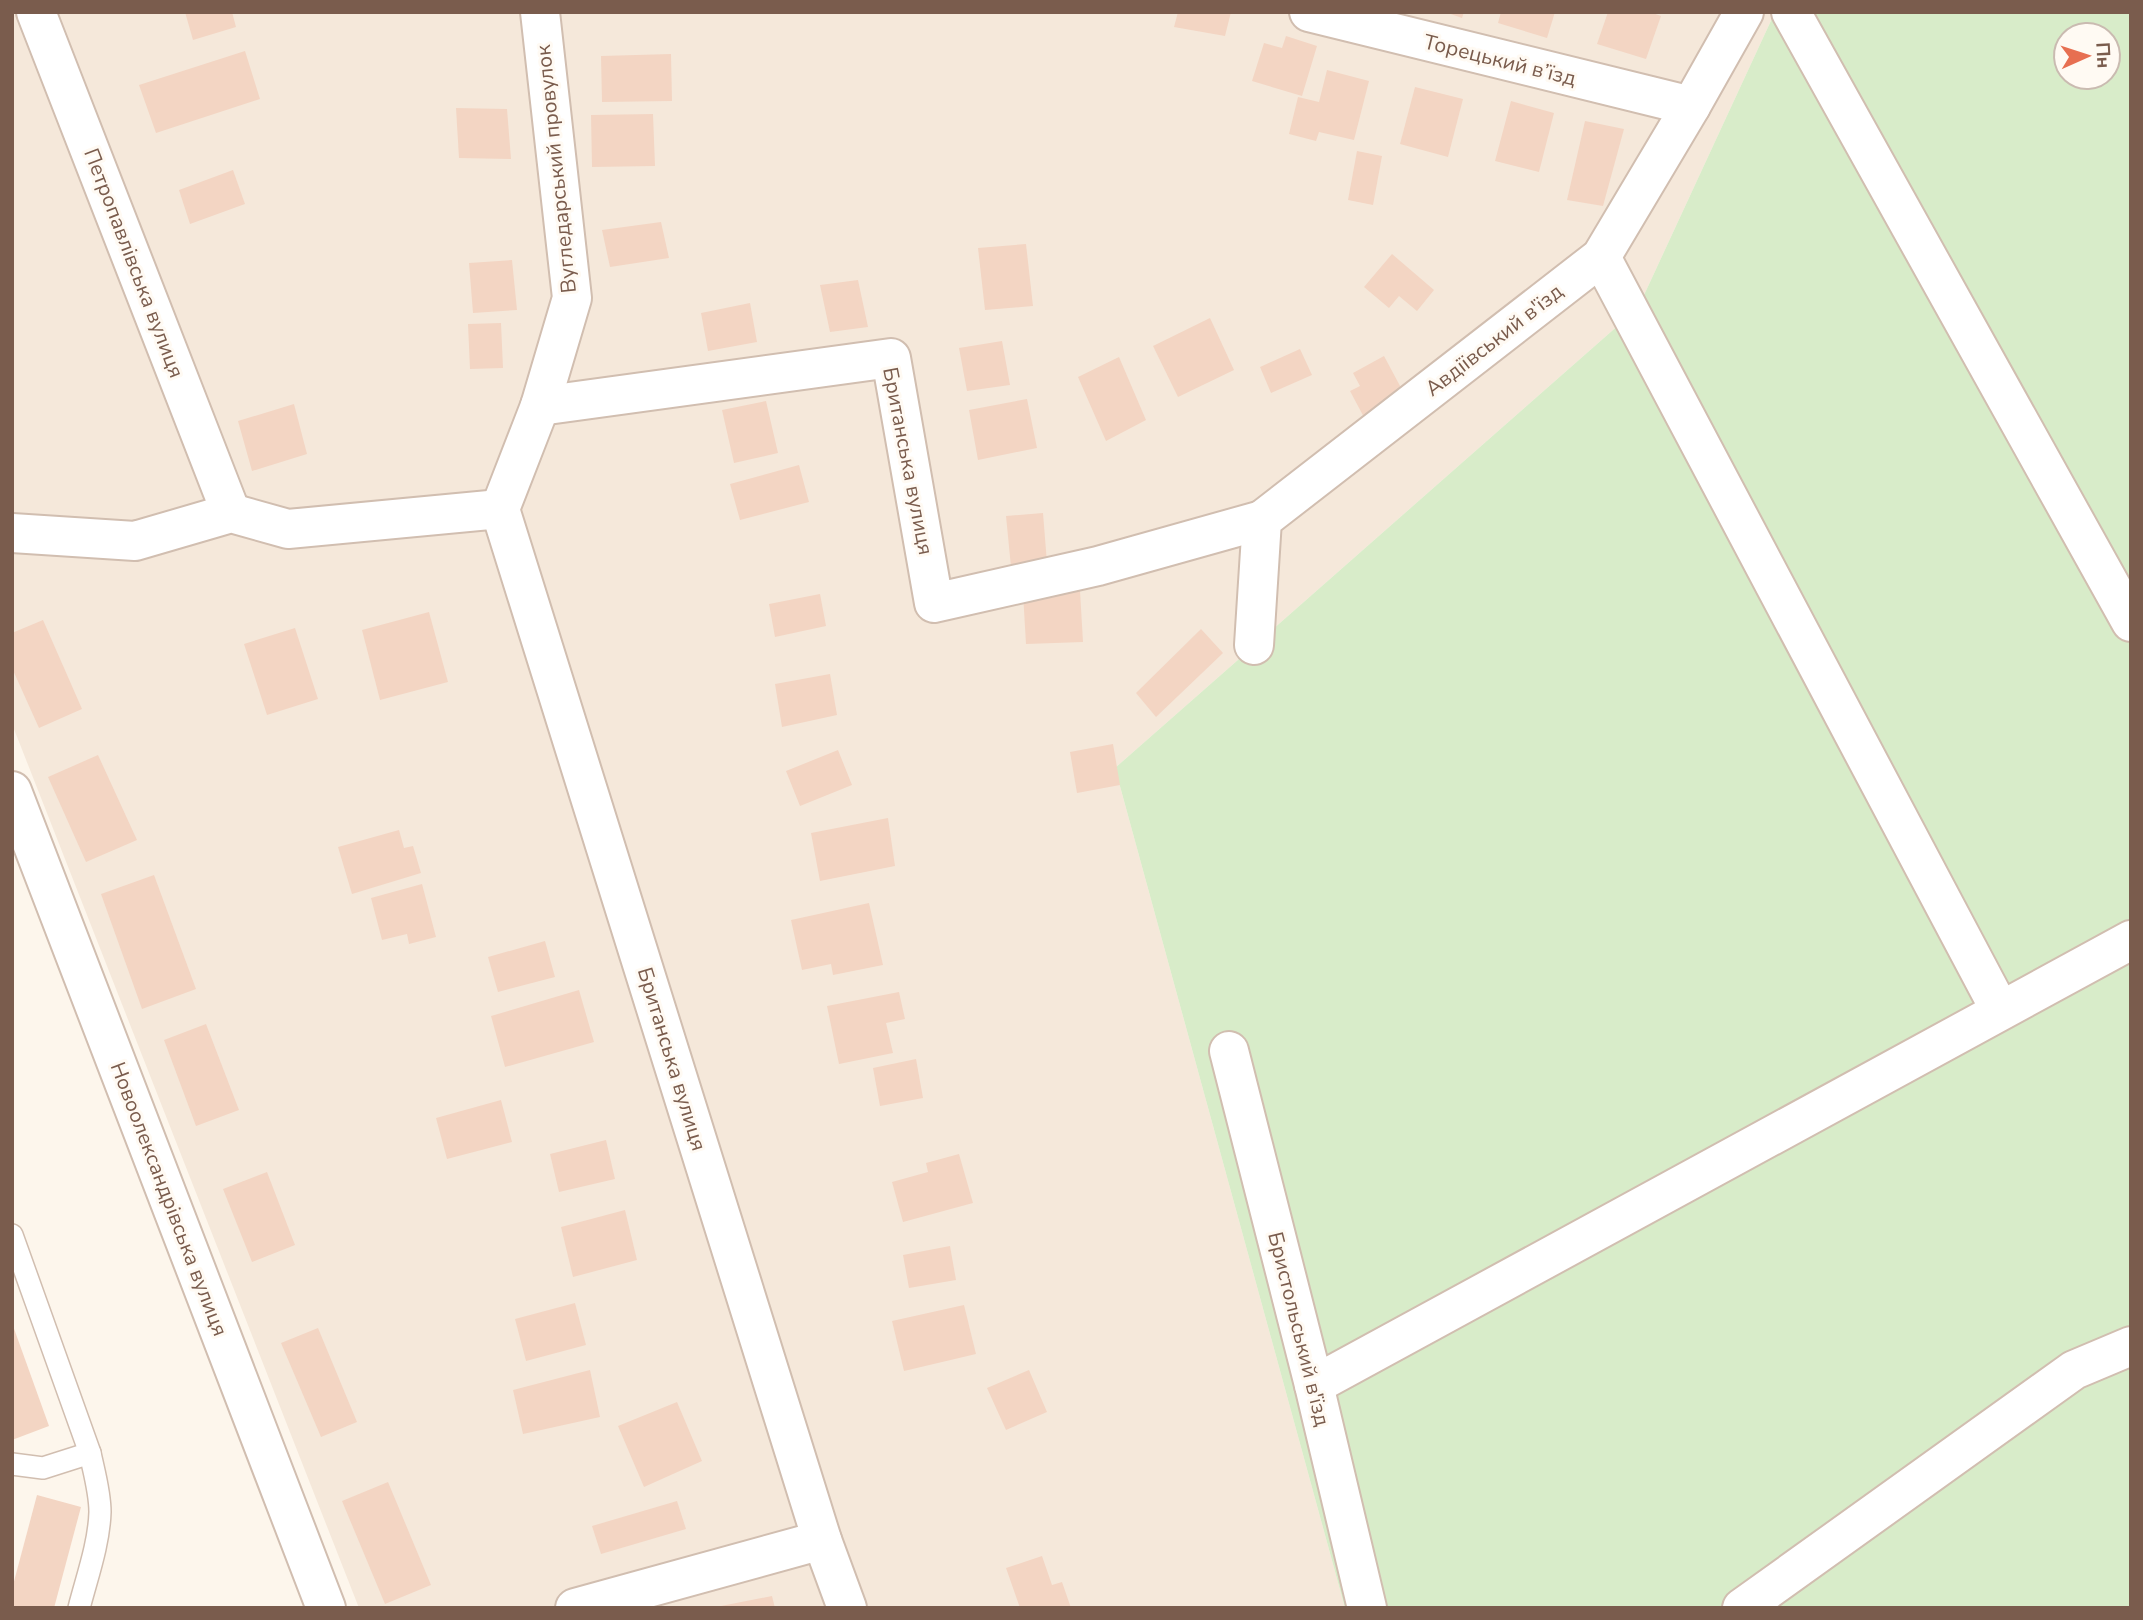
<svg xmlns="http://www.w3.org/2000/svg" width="2143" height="1620" font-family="'Nunito Sans',sans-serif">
	<rect width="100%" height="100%" fill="#fdf6ec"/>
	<path fill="#f5e8da" d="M12 12H1775L1638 308 1115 768 1345 1608H359L12 724Z"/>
	<path fill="#d8ecc9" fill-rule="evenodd" d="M1775 12H2131V1608H1345L1115 768 1638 308ZM2066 35H2108V77H2066Z"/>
	<g fill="#f3d5c3">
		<path d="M185 12H232L236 27 193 40Z"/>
		<path d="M1178 12H1231L1225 36 1174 27Z"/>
		<path d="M1445 12H1464L1462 18Z"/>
		<path d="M1501 12H1555L1547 38 1498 23Z"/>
		<path d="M1608 12H1650L1661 16 1646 59 1597 44Z"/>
		<path d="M1286 36 1317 46 1302 96 1252 81 1264 43 1282 48Z"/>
		<path d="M245 51 260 99 156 133 139 85Z"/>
		<path d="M671 54 672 101 602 102 601 56Z"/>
		<path d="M1327 70 1369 81 1354 140 1319 132 1316 141 1289 134 1298 97 1319 102Z"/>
		<path d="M1415 87 1463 99 1448 157 1400 144Z"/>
		<path d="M1511 101 1554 113 1539 172 1495 161Z"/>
		<path d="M456 108 507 109 511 159 459 158Z"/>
		<path d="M653 114 655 166 592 167 591 115Z"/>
		<path d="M1585 121 1624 129 1603 206 1567 200Z"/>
		<path d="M1357 151 1382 156 1373 205 1348 200Z"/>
		<path d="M233 170 245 204 190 224 179 190Z"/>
		<path d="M661 222 669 258 610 267 602 230Z"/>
		<path d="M1026 244 1033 306 985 310 978 248Z"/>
		<path d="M1392 254 1434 290 1417 311 1399 296 1389 308 1364 287Z"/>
		<path d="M512 260 517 310 473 313 469 263Z"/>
		<path d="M858 280 868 327 830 332 820 285Z"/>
		<path d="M750 303 757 342 708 351 701 313Z"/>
		<path d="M1210 318 1234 370 1178 397 1153 346Z"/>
		<path d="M501 323 503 368 470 369 468 324Z"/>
		<path d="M1002 341 1010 385 967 391 959 348Z"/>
		<path d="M1300 349 1312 375 1271 393 1260 367Z"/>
		<path d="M1384 356 1407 399 1366 421 1350 391 1360 386 1353 373Z"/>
		<path d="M1119 357 1146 420 1106 441 1078 377Z"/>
		<path d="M1027 399 1037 448 978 460 969 410Z"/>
		<path d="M766 401 778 453 734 463 722 410Z"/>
		<path d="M294 404 307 454 252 471 238 421Z"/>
		<path d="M799 465 809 502 740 520 730 484Z"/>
		<path d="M1043 513 1047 563 1011 567 1006 516Z"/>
		<path d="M1080 591 1083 642 1026 644 1023 593Z"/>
		<path d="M820 594 826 626 775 637 769 604Z"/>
		<path d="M429 612 448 682 380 700 362 630Z"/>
		<path d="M43 620 82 709 39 728 12 668V633Z"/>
		<path d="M295 628 318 699 267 715 244 644Z"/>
		<path d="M1201 629 1223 653 1156 717 1136 693Z"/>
		<path d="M830 674 837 715 782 727 775 684Z"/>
		<path d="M1113 744 1120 785 1077 793 1070 752Z"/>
		<path d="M838 750 852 785 800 806 786 771Z"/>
		<path d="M98 755 137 840 86 862 48 777Z"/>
		<path d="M888 818 895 866 820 881 811 833Z"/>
		<path d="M399 830 404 848 413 846 421 873 352 894 338 847Z"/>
		<path d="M154 875 196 989 142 1009 101 894Z"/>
		<path d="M422 884 436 937 409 944 407 934 382 940 371 898Z"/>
		<path d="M869 903 883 965 833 975 831 964 802 970 791 920Z"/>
		<path d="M545 941 555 977 498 992 488 957Z"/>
		<path d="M579 990 594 1042 505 1067 491 1016Z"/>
		<path d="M899 992 905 1019 886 1023 893 1053 839 1064 827 1006Z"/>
		<path d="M206 1024 239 1110 196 1126 164 1040Z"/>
		<path d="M916 1059 923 1098 880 1106 873 1068Z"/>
		<path d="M501 1100 512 1142 447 1159 436 1118Z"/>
		<path d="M606 1140 615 1179 559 1192 550 1154Z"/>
		<path d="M959 1154 973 1203 903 1222 892 1182 928 1172 926 1163Z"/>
		<path d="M267 1172 295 1245 252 1262 223 1189Z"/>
		<path d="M625 1210 637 1260 573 1277 561 1227Z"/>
		<path d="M950 1246 956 1280 909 1288 903 1255Z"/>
		<path d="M575 1303 586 1345 526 1361 515 1319Z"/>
		<path d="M964 1305 976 1354 904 1371 892 1321Z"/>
		<path d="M12 1323 49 1426 12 1440Z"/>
		<path d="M318 1328 357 1422 321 1437 281 1343Z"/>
		<path d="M590 1370 600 1417 523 1434 513 1390Z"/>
		<path d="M1029 1370 1047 1412 1006 1430 987 1388Z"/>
		<path d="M677 1402 702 1461 644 1487 618 1426Z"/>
		<path d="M388 1482 431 1585 385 1604 342 1501Z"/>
		<path d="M37 1495 81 1507 54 1608H12V1589Z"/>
		<path d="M677 1501 686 1529 601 1554 592 1526Z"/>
		<path d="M1042 1556 1052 1585 1062 1582 1071 1608H1020L1006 1568Z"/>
		<path d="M772 1596 775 1608H721V1606Z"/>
	</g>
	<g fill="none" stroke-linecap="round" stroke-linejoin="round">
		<g stroke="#d1beb0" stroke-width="24">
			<g id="service">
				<path d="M12 1235 90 1453C94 1472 100 1492 100 1512 99 1544 87 1577 79 1608"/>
				<path d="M12 1464 43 1468 90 1453"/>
			</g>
		</g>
		<g stroke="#d1beb0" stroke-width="42">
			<g id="minor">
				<path d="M36 12 231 513"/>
				<path d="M540 12 572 298 540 406 500 509 822 1540 847 1608"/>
				<path d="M1309 12 1691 106"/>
				<path d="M1791 12 2131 622"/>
				<path d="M1601 257 2000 1010"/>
				<path d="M540 406 891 358 934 603 1098 566 1262 520"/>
				<path d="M12 533 135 541 231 513 288 529 500 509"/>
				<path d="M1254 645 1262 520 1601 257 1691 106 1744 12"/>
				<path d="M12 791 326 1608"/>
				<path d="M1229 1051 1314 1385 1367 1608"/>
				<path d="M1314 1385 2131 940"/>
				<path d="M575 1608 822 1540"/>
				<path d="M1742 1608 2074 1370 2131 1346"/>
			</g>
		</g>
		<use href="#service" stroke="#fff" stroke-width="21"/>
		<use href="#minor" stroke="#fff" stroke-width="38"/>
	</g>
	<g text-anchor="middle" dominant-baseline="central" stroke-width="6" stroke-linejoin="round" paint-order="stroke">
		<g font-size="21" fill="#7a5c4d" stroke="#fffaf3">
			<text transform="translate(1500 60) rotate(14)">Торецький в’їзд</text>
			<text transform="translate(556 169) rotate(-96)">Вугледарський провулок</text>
			<text transform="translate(134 263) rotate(69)">Петропавлівська вулиця</text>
			<text transform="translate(1494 340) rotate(-38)">Авдіївський в'їзд</text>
			<text transform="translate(908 461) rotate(79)">Британська вулиця</text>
			<text transform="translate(672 1059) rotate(73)">Британська вулиця</text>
			<text transform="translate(169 1199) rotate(69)">Новоолександрівська вулиця</text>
			<text transform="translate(1299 1329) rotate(76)">Бристольський в'їзд</text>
		</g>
	</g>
	<rect width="2143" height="1620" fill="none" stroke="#7a5c4d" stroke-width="28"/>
	<g transform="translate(2087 56) rotate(87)"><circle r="33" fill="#fffaf3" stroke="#cabbb1" stroke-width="2"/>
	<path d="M0-5L12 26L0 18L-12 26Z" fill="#e76f51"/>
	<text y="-10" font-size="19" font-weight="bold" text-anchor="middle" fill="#7a5c4d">Пн</text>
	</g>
</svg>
